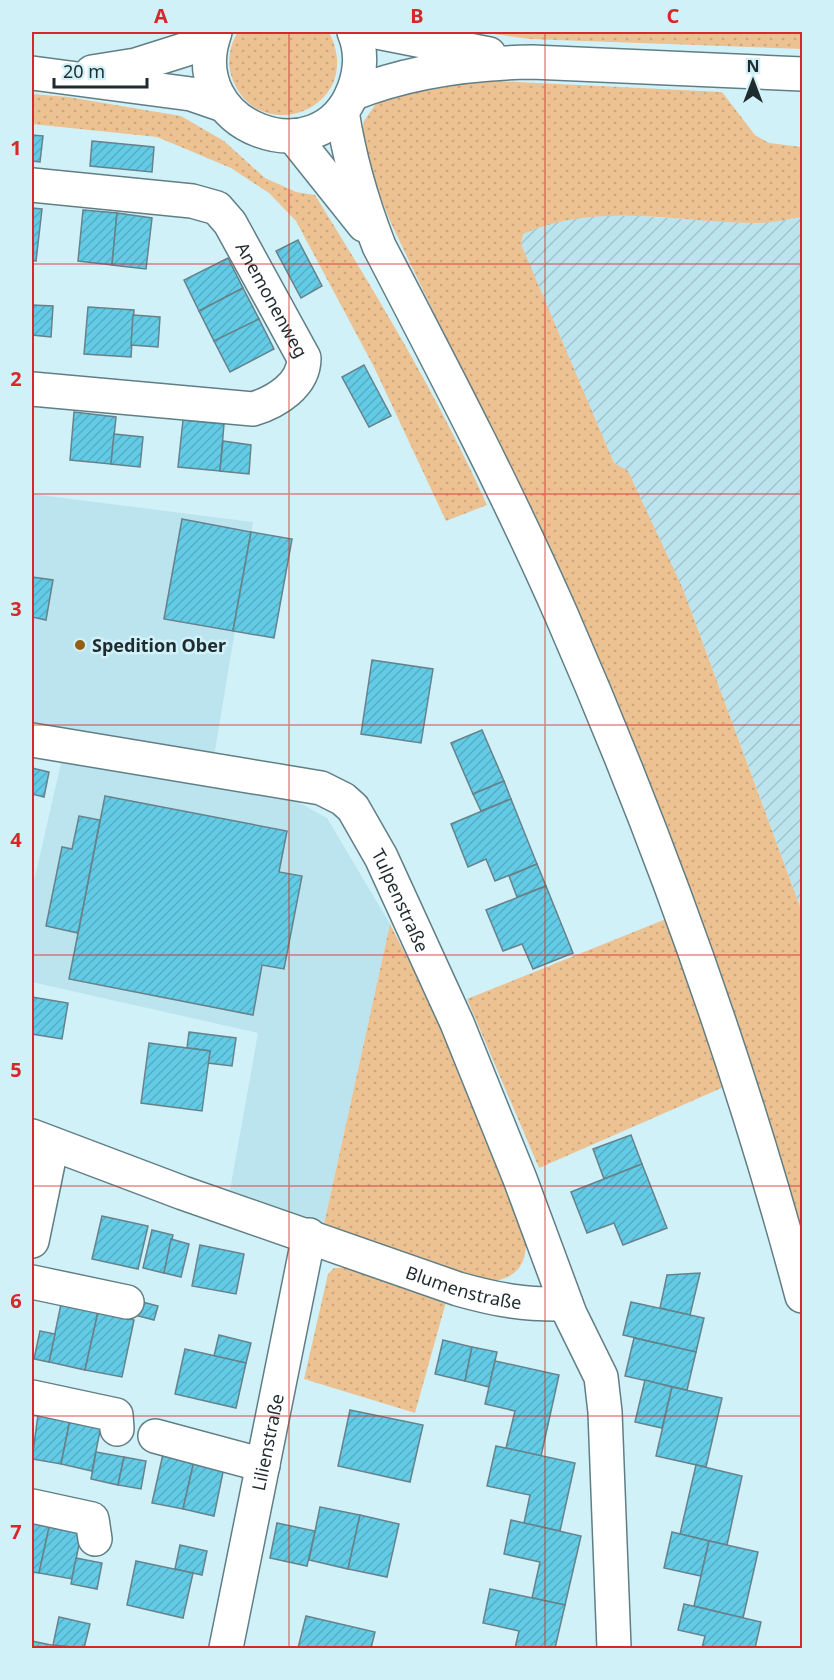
<svg xmlns="http://www.w3.org/2000/svg" width="834" height="1680" font-family="'Noto Sans',sans-serif">
	<defs>
		<pattern id="industrial-furrows" width="10" height="10" patternUnits="userSpaceOnUse" patternTransform="scale(1.5)"><rect width="10" height="10" fill="#bce4ef"/><path d="M-1 1l2-2M0 10L10 0M9 11l2-2" fill="none" stroke="#a1c4cd"/></pattern>
		<pattern id="grass-dots" width="8" height="8" patternUnits="userSpaceOnUse" patternTransform="scale(1.5)"><rect width="8" height="8" fill="#edc293"/><path d="M2 2h.1M6 6h.1" fill="none" stroke="#cba77f" stroke-width="1.8" stroke-linecap="round"/></pattern>
		<pattern id="building-hatch" width="6" height="6" patternUnits="userSpaceOnUse" patternTransform="scale(1.5)"><rect width="6" height="6" fill="#63cbe5"/><path d="M-1 1l2-2M0 6l6-6M5 7l2-2" fill="none" stroke="#56aec5"/></pattern>
	</defs>
	<rect width="100%" height="100%" fill="#d1f1f9"/>
	<path fill="#bce4ef" d="M32 494 253 522 209 787 296 801 327 818 390 924 324 1224 230 1190 258 1033 32 982V890L61 763 52 728 32 724Z"/>
	<path fill="url(#industrial-furrows)" d="M580 216H637L758 223 802 217V912L683 589 614 463 521 245 523 234 543 225Z"/>
	<g fill="url(#grass-dots)">
		<path d="M238 32H329C368 109 255 151 231 75 227 60 230 44 238 32Z"/>
		<path d="M479 32H802V49L529 39Z"/>
		<path d="M496 81 722 92 755 135 769 143 802 147V217C788 219 772 223 757 223 678 223 597 201 523 234L521 244 614 463 628 471 683 589 802 912V1232L728 1000 573 604 390 221 363 152 361 137 364 121 375 105 391 96 447 82Z"/>
		<path d="M32 94 68 97 181 116 224 141 265 178 296 192 315 195C377 295 439 398 487 505L446 521 374 367 296 221 269 193 231 168 157 137 32 124Z"/>
		<path d="M666 919 724 1087 539 1168 467 999Z"/>
		<path d="M390 924 441 1024 525 1232C530 1262 516 1283 484 1281L324 1224Z"/>
		<path d="M334 1268H347L446 1302 415 1413 304 1379 328 1274Z"/>
	</g>
	<g fill="url(#building-hatch)" stroke="#66828a" stroke-width="1.5">
		<path d="M32 135 43 136 40 162 32 161Z"/>
		<path d="M92 141 154 147 152 172 90 166Z"/>
		<path d="M32 208 42 209 36 261 32 260Z"/>
		<path d="M83 210 117 213 112 265 78 261Z"/>
		<path d="M117 213 152 218 146 269 112 265Z"/>
		<path d="M298 240 322 286 301 298 276 251Z"/>
		<path d="M228 258 243 288 199 311 184 280Z"/>
		<path d="M243 288 259 319 214 341 199 311Z"/>
		<path d="M32 305 53 306 51 337 32 335Z"/>
		<path d="M88 307 134 310 131 357 84 354Z"/>
		<path d="M133 315 160 317 158 347 131 345Z"/>
		<path d="M259 319 274 349 230 372 214 341Z"/>
		<path d="M364 365 391 416 369 427 342 377Z"/>
		<path d="M74 412 116 417 111 464 70 460Z"/>
		<path d="M183 420 224 424 220 471 178 467Z"/>
		<path d="M114 434 143 437 140 467 111 464Z"/>
		<path d="M223 441 251 445 249 474 220 471Z"/>
		<path d="M182 519 251 532 233 631 164 619Z"/>
		<path d="M251 532 292 539 274 638 233 631Z"/>
		<path d="M32 577 53 580 46 620 32 617Z"/>
		<path d="M372 660 433 669 421 743 361 734Z"/>
		<path d="M482 730 504 781 473 794 451 743Z"/>
		<path d="M32 768 49 772 44 797 32 794Z"/>
		<path d="M504 781 511 799 481 811 473 794Z"/>
		<path d="M105 796 287 831 279 872 302 876 284 969 262 965 253 1015 69 979Z"/>
		<path d="M511 799 537 864 495 881 486 859 468 867 451 824Z"/>
		<path d="M79 816 100 820 78 933 46 926 62 847 72 849Z"/>
		<path d="M537 864 546 886 517 897 509 876Z"/>
		<path d="M546 886 573 953 533 969 522 944 503 951 486 910Z"/>
		<path d="M32 997 68 1003 62 1039 32 1034Z"/>
		<path d="M189 1032 236 1038 232 1066 208 1063 210 1051 187 1048Z"/>
		<path d="M149 1043 210 1051 202 1111 141 1103Z"/>
		<path d="M631 1135 642 1164 604 1179 593 1149Z"/>
		<path d="M642 1164 667 1228 623 1245 614 1223 587 1233 571 1192Z"/>
		<path d="M102 1216 148 1226 138 1269 92 1259Z"/>
		<path d="M152 1230 173 1235 164 1273 143 1268Z"/>
		<path d="M171 1239 189 1244 181 1277 164 1273Z"/>
		<path d="M200 1245 244 1254 236 1294 192 1286Z"/>
		<path d="M700 1273 690 1315 660 1308 667 1275Z"/>
		<path d="M131 1299 158 1306 154 1320 127 1313Z"/>
		<path d="M631 1302 704 1318 696 1352 623 1335Z"/>
		<path d="M61 1304 98 1312 85 1370 49 1362Z"/>
		<path d="M98 1312 134 1320 122 1377 85 1370Z"/>
		<path d="M40 1331 55 1334 49 1362 34 1359Z"/>
		<path d="M219 1335 251 1343 246 1363 214 1356Z"/>
		<path d="M634 1338 696 1352 687 1390 625 1376Z"/>
		<path d="M443 1340 472 1347 465 1381 435 1374Z"/>
		<path d="M472 1347 497 1352 489 1387 465 1381Z"/>
		<path d="M185 1349 246 1363 236 1408 175 1394Z"/>
		<path d="M495 1361 559 1375 541 1456 506 1448 515 1411 485 1404Z"/>
		<path d="M645 1380 672 1387 662 1428 635 1422Z"/>
		<path d="M672 1387 722 1398 706 1467 656 1456Z"/>
		<path d="M39 1408 71 1415 61 1464 32 1459Z"/>
		<path d="M350 1410 423 1425 410 1482 338 1466Z"/>
		<path d="M71 1415 102 1421 92 1471 61 1464Z"/>
		<path d="M496 1446 575 1463 560 1531 524 1523 530 1495 487 1486Z"/>
		<path d="M96 1452 124 1457 118 1485 91 1479Z"/>
		<path d="M163 1454 194 1461 183 1509 152 1503Z"/>
		<path d="M124 1457 146 1461 141 1489 118 1485Z"/>
		<path d="M194 1461 224 1467 214 1516 183 1509Z"/>
		<path d="M696 1465 742 1476 727 1545 680 1534Z"/>
		<path d="M320 1507 360 1515 348 1569 309 1560Z"/>
		<path d="M360 1515 399 1524 387 1577 348 1569Z"/>
		<path d="M32 1520 50 1523 39 1573 32 1572Z"/>
		<path d="M511 1520 581 1536 565 1605 532 1598 540 1562 504 1554Z"/>
		<path d="M50 1523 82 1530 72 1579 39 1573Z"/>
		<path d="M277 1523 315 1531 307 1566 270 1558Z"/>
		<path d="M672 1532 709 1541 701 1576 664 1568Z"/>
		<path d="M709 1541 758 1552 743 1618 694 1606Z"/>
		<path d="M180 1545 207 1551 202 1575 175 1569Z"/>
		<path d="M76 1558 102 1563 97 1589 71 1584Z"/>
		<path d="M136 1561 193 1573 183 1618 127 1605Z"/>
		<path d="M490 1589 565 1605 555 1648H515L519 1631 483 1623Z"/>
		<path d="M684 1604 761 1622 755 1648H702L705 1636 678 1630Z"/>
		<path d="M306 1616 375 1632 371 1648H298Z"/>
		<path d="M59 1617 90 1624 84 1648 53 1645Z"/>
		<path d="M32 1641 61 1647V1648H32Z"/>
	</g>
	<g fill="none" stroke-linecap="round" stroke-linejoin="round">
		<g stroke="#617e85" stroke-width="36">
			<g id="minor">
				<path d="M92 72 136 65 212 41"/>
				<path d="M32 73 191 94 223 105"/>
				<path id="s1" d="M32 185 192 201 217 208 230 223 304 358C304 385 276 402 253 409L32 389"/>
				<path id="s2" d="M32 740 321 788 343 799 353 808 381 857 457 1023 520 1179 570 1314 601 1377 605 1412 614 1648"/>
				<path id="s3" d="M32 1136 183 1193 458 1289C497 1300 525 1305 566 1304"/>
				<path d="M32 1241 52 1144"/>
				<path d="M32 1282 127 1302"/>
				<path d="M32 1397 116 1415 117 1429"/>
				<path d="M155 1436 263 1465"/>
				<path d="M32 1506 92 1519 95 1539"/>
				<path id="s4" d="M226 1648 309 1235"/>
			</g>
		</g>
		<g stroke="#617e85" stroke-width="36">
			<g id="major">
				<path d="M215 32C180 128 321 179 354 89 361 70 362 51 354 32"/>
				<path d="M377 32 489 54"/>
				<path d="M352 94C409 71 471 63 532 62L802 74"/>
				<path d="M342 111C349 157 362 202 379 246 442 367 506 489 561 614 657 834 740 1063 802 1296"/>
				<path d="M293 136 364 225"/>
			</g>
		</g>
		<use href="#minor" stroke="#fff" stroke-width="33"/>
		<use href="#major" stroke="#fff" stroke-width="33"/>
	</g>
	<path fill="none" stroke="#d62828" stroke-width="1.5" stroke-opacity="0.55" d="M289 32V1648M545 32V1648M32 264H802M32 494H802M32 725H802M32 955H802M32 1186H802M32 1416H802"/>
	<circle fill="#945f14" stroke="#d1f1f9" stroke-width="2" cx="80" cy="645" r="6"/>
	<g text-anchor="middle" dominant-baseline="central" stroke-width="5" stroke-linejoin="round" paint-order="stroke">
		<g font-size="18" fill="#1f2b2e" stroke="#d1f1f9">
			<text stroke="none"><textPath href="#s1" startOffset="294">Anemonenweg</textPath></text>
			<text stroke="none"><textPath href="#s2" startOffset="435">Tulpenstraße</textPath></text>
			<text stroke="none"><textPath href="#s3" startOffset="458">Blumenstraße</textPath></text>
			<text stroke="none"><textPath href="#s4" startOffset="210">Lilienstraße</textPath></text>
		</g>
		<g font-size="18" font-weight="bold" fill="#1f2b2e" stroke="#d1f1f9" text-anchor="start">
			<text x="92" y="645">Spedition Ober</text>
		</g>
	</g>
	<rect width="834" height="1680" fill="none" stroke="#d1f1f9" stroke-width="66"/>
	<g transform="translate(753 81)" stroke="#d1f1f9" stroke-width="4.5" paint-order="stroke">
	<path d="M0-4.5L10 22L0 15L-10 22Z" fill="#1f2b2e"/>
	<text y="-9" font-size="16" font-weight="bold" text-anchor="middle" fill="#1f2b2e">N</text>
	</g>
	<path d="M54 78v9h93v-9" fill="none" stroke="#1f2b2e" stroke-width="3"/>
	<text x="63" y="78" font-size="18" fill="#1f2b2e" stroke="#d1f1f9" stroke-width="4.5" paint-order="stroke">20 m</text>
	<rect x="33" y="33" width="768" height="1614" fill="none" stroke="#d62828" stroke-width="2"/>
	<g font-size="20" text-anchor="middle" font-weight="bold" fill="#d62828">
		<text x="161" y="23">A</text>
		<text x="417" y="23">B</text>
		<text x="673" y="23">C</text>
		<text x="16" y="155">1</text>
		<text x="16" y="386">2</text>
		<text x="16" y="616">3</text>
		<text x="16" y="847">4</text>
		<text x="16" y="1077">5</text>
		<text x="16" y="1308">6</text>
		<text x="16" y="1539">7</text>
	</g>
</svg>
